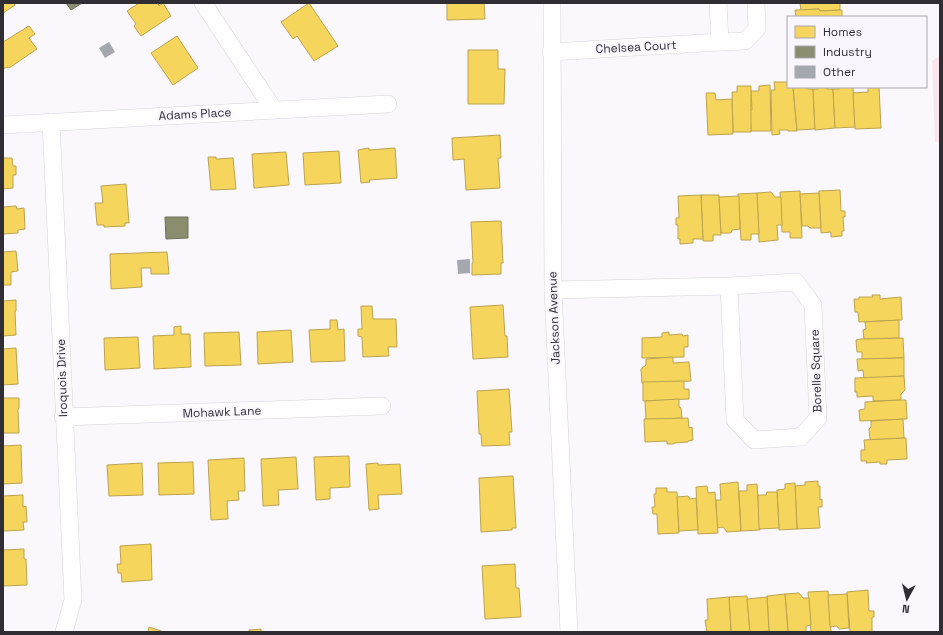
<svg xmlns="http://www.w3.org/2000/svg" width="943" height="635" font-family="'Space Grotesk',sans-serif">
	<rect width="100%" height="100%" fill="#faf8fc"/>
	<path fill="#fbe5ec" d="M940 55V142H935L932 61Z"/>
	<g fill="#f6d55c" stroke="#bba350">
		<path d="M3 3H14L15 5 3 13Z"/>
		<path d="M139 3H158L159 6 163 3 171 16 141 36 134 26 136 24 127 11Z"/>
		<path d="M309 3 338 46 314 61 297 36 293 39 281 22Z"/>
		<path d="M447 3H484L485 19 447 20Z"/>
		<path d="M800 3H840V10L820 11 819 9 801 10Z"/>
		<path d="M819 9 820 11 842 10V17H796L795 10Z"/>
		<path d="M29 26 35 34 29 38 37 49 9 68 7 67 3 69V42Z"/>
		<path d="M177 36 198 68 173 85 151 53Z"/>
		<path d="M468 50H498V69H505L504 104H468Z"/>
		<path d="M774 82H788V87H793L797 131H788V130H779L780 134 772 135 771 90H775Z"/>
		<path d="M770 85 771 131H751L750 110H752L751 91H759V86Z"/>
		<path d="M737 86H751V132H733L732 92H737Z"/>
		<path d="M793 87H808V89H813L815 129 797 130Z"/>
		<path d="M818 87H827V89H833L835 128 815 130 813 89H818Z"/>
		<path d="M838 87H853L855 127 835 128 833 89H839Z"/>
		<path d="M868 87H879L881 128 855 129 853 93 868 92Z"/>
		<path d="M706 93H715L716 100 732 99 733 134 708 135Z"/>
		<path d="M500 135 501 158H498L500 188 466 190 464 159 453 160 452 138Z"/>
		<path d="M369 148V150L395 148 397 178 369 180 370 182 361 183 358 150Z"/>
		<path d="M339 151 341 183 305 185 303 153Z"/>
		<path d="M286 152 289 185 254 188 252 154Z"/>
		<path d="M208 157H216V159L233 158 236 189 211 190Z"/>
		<path d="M3 158H12L13 166H16V175H13V188L3 189Z"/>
		<path d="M126 184 129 223H125V226L104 227V225H97L95 203H103L101 186Z"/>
		<path d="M840 190 841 211H845V217H843L844 231H842V236L831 237V232L821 233 819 191Z"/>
		<path d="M800 191 802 238H790V232H782L780 192Z"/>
		<path d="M771 192 775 197H781L782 225H777L778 240 759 242 757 193Z"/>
		<path d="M757 193 759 234H751V240H741L738 194Z"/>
		<path d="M819 193 821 228H810L808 226H802L800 194Z"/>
		<path d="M701 195H719L721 235H713V241H703Z"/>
		<path d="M701 195 703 239H693V243L680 244V239H678V225H676V218H679L678 196Z"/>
		<path d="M739 196 740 229 732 230 731 233H721L719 197Z"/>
		<path d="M16 206 17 209 24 208 25 229 18 230V233L3 234V207Z"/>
		<path d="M501 221 503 263H501V274L472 275V263H473L471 222Z"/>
		<path d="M16 251 18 271 11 272V285H3V252Z"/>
		<path d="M167 252 169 274H151V268H141L142 287 111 289 110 254Z"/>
		<path d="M872 295H880V299L901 297 902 320 859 322 858 312H855L854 299H859V297H873Z"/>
		<path d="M16 300V311H15L16 335 3 336V301Z"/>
		<path d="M503 305 505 336H507L508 357 473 359 470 307Z"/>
		<path d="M361 306H372L373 319H396L397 347H388L389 356 363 357 362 337 358 336V329H362Z"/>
		<path d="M330 320H337L338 330 344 329 345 361 311 362 309 330 330 329Z"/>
		<path d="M899 320V338L864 339 863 330 866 329 865 322Z"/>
		<path d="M181 326V334H190L191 367 154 369 153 336 174 335V327Z"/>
		<path d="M291 330 293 362 258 364 257 332Z"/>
		<path d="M239 332 241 365 205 366 204 333Z"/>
		<path d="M669 332V335L682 334 683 336 688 335V347H684V357L642 358V338L662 337V333Z"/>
		<path d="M138 337 140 368 105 370 104 338Z"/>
		<path d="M903 338 904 358 862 359V352H857L856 340 860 339Z"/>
		<path d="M16 348 18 384 3 385V349Z"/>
		<path d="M673 357V363L689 362 691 381 642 383 641 369 646 365V359Z"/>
		<path d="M901 358H904V376L864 379 863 370 858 371 857 359Z"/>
		<path d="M904 376 905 390 901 394V400L873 401V396L857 397V392H855V378Z"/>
		<path d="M684 381V389H689V399L643 401V382Z"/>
		<path d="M509 389 512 432H509L510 445 482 446 481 434H479L477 391Z"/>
		<path d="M3 398H19V408L18 409 19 433H3Z"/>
		<path d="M679 399V407L681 408 682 418 646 420 645 401Z"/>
		<path d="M901 400H906L907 419 860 421 859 410 865 409V402Z"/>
		<path d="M688 418 689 428 692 427 693 440 688 441V442L674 443V444H667V441L645 442 644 419Z"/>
		<path d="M903 419 904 438 870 440 869 429 871 427V421Z"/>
		<path d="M904 438H906L907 459 887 460V464H880V462L866 463 867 461H861V450H865L864 440Z"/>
		<path d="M21 445 22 483 3 484V446Z"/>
		<path d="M349 456 350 487 330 488V499L316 500 314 457Z"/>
		<path d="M296 457 298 489 278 490 279 505 263 506 261 459Z"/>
		<path d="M244 458 245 491H238L239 500 227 501 228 519 211 520 208 460Z"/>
		<path d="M193 462 194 494 159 495 158 463Z"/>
		<path d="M142 463 143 495 109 496 107 465Z"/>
		<path d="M378 463V465L400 464 402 494 378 495 379 509 369 510 366 464Z"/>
		<path d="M513 476 516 528H512V530L481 532 479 478Z"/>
		<path d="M818 481V486H820V500L822 499V507H818L820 528 797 529 795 486 805 485V482Z"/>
		<path d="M738 482 741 531 727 532 723 527 717 528 716 500H721L720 484Z"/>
		<path d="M795 483 797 529 779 530 777 490 785 489V484Z"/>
		<path d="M757 484 760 530 741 531 739 491H747V485Z"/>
		<path d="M707 486 708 493 715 492 718 533 698 534 696 487Z"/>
		<path d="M656 488H667V492H677L679 533 658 534 657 514H653L652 507H655L654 494H656Z"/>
		<path d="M767 492H777L779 528 759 529 758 495H766Z"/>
		<path d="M23 495V507L26 506 27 522H23L24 530 3 531V496Z"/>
		<path d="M688 496 690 499 696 498 698 530 679 531 677 497Z"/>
		<path d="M151 544 152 580 122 582 121 573H118L117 564H121L120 546Z"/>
		<path d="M24 549V559H26L27 585 3 586V550Z"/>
		<path d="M515 564 516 588H519L521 617 485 619 482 566Z"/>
		<path d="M868 590 869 611H874V617H872V631L871 632H850L847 592Z"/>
		<path d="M828 591 831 632H811L808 592Z"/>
		<path d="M799 593 803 598H809L811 625 806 626V632H788L785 594Z"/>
		<path d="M785 594 788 632H769L767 596Z"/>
		<path d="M847 594 849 628 839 629 837 626 830 627 828 595Z"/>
		<path d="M747 596 750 632H731L729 597Z"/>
		<path d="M729 597 731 632H707L705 620H708L707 599Z"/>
		<path d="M767 597 769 631 750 632 747 599Z"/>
		<path d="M149 627 164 632H148Z"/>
		<path d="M261 629V632H249V630Z"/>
	</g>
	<g fill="#8c8c6e" stroke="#70705d">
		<path d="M66 3H82L71 10Z"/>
		<path d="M165 217H188V238L166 239Z"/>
	</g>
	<g fill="#a6a8b0">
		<path d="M109 42 115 52 105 58 99 48Z"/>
		<path d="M470 259V273L458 274 457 260Z"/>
	</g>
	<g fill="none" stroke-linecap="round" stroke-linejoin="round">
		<g stroke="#d5d3d8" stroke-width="18">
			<g id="minor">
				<path d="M203 3 274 110"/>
				<path d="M552 3 553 290 569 632"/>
				<path d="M718 3 720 42 745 41 757 29 756 3"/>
				<path d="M551 52 720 42"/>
				<path d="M51 122 73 600 64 632"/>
				<path d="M3 125 388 104"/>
				<path d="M553 290 729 286 796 282 813 305 818 418 801 437 754 440 735 420 729 286"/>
				<path d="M63 417 382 406"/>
			</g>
		</g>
		<use href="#minor" stroke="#fefeff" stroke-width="17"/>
	</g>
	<g text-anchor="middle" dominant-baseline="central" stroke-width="4" stroke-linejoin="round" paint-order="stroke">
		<g font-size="12" fill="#302e34" stroke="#f9f7fd">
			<text transform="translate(636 47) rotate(-3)">Chelsea Court</text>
			<text transform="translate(195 114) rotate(-3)">Adams Place</text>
			<text transform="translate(554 318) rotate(-92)">Jackson Avenue</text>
			<text transform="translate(816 371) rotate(-92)">Borelle Square</text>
			<text transform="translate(62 378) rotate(-92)">Iroquois Drive</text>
			<text transform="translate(222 412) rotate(-2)">Mohawk Lane</text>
		</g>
	</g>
	<rect width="943" height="635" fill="none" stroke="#302e34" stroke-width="8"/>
	<rect x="787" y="16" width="140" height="72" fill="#f9f7fd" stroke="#a9a7ad"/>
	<rect x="795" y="26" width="20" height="12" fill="#f6d55c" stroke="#a9a7ad"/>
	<text x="823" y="36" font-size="12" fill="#302e34">Homes</text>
	<rect x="795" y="46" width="20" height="12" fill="#8c8c6e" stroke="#a9a7ad"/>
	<text x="823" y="56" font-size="12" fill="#302e34">Industry</text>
	<rect x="795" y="66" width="20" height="12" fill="#a6a8b0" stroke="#a9a7ad"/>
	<text x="823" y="76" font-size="12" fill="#302e34">Other</text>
	<g transform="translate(907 599) rotate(187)" stroke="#f9f7fd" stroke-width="3" paint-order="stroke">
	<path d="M0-3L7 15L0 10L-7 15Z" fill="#302e34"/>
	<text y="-6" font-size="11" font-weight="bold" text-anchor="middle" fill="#302e34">N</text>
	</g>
</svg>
